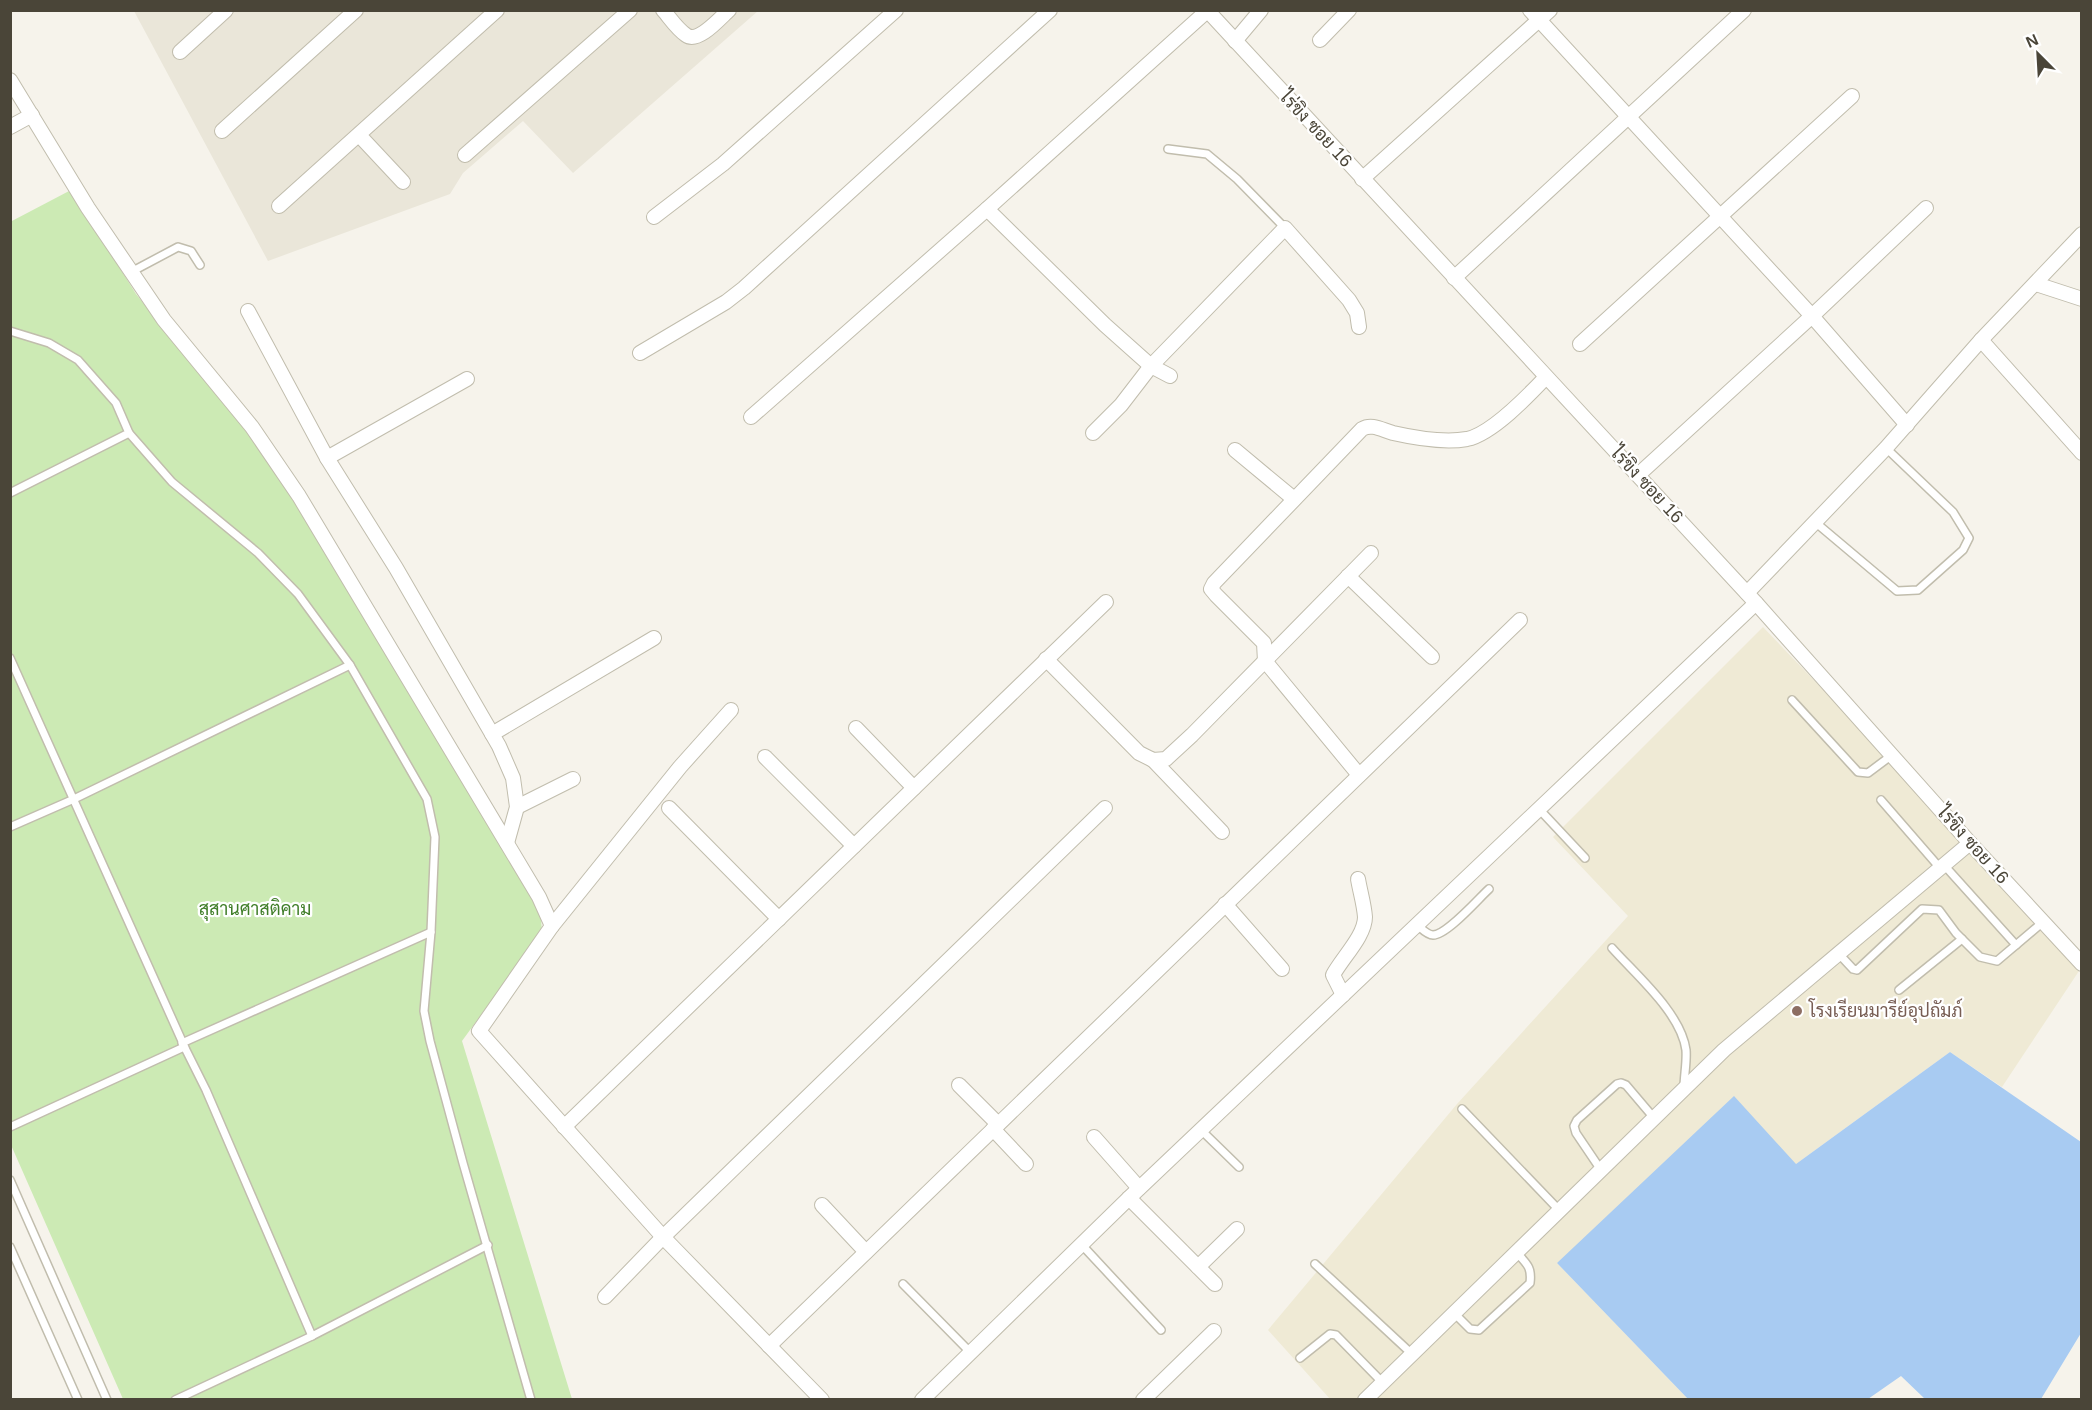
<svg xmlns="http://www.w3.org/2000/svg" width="2092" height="1410" font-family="Helvetica,Sarabun,sans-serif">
	<rect width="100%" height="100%" fill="#f6f3eb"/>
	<path fill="#eae6d9" d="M134 11H758L573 173 523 121 463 173 450 194 268 261Z"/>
	<path fill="#efead5" d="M1763 627 1970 843 2079 971 2002 1087 1950 1052 1796 1164 1557 1263 1688 1399H1330L1268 1330 1457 1104 1628 916 1553 837Z"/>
	<path fill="#cceab4" d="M71 190 136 294 274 464 540 908 542 931 462 1041 572 1399H123L11 1145 10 222Z"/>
	<path fill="#a8cbf2" d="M1950 1052 2081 1142V1333L2041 1399H1925L1901 1376 1868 1399H1688L1557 1263 1734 1096 1796 1164Z"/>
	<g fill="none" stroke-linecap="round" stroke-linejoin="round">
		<g stroke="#c1bdad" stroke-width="10">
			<g id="lane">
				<path d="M1168 149 1207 154 1237 179 1285 228"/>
				<path d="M131 272 178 247 191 251 200 265"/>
				<path d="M10 331 49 343 78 360 116 403 129 433 10 493"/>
				<path d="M129 433 172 482 258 553 298 594 350 665 427 799 435 837 431 932 424 1011 430 1041 463 1163 531 1400"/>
				<path d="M1815 522 1897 591 1918 590 1963 550 1969 538 1953 512 1886 448"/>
				<path d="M10 658 186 1050 206 1090 312 1336"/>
				<path d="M1792 700 1858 772 1868 773 1892 755"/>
				<path d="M1881 800 1940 868"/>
				<path d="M1539 809 1585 858"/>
				<path d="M10 827 74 799 350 665"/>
				<path d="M1944 865 2016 945"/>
				<path d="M1417 925C1421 928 1427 935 1433 935 1447 935 1478 899 1489 889"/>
				<path d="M1612 948C1636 975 1681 1013 1686 1050 1687 1062 1684 1076 1684 1088"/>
				<path d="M1839 954 1853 969 1857 970 1922 909 1939 910 1956 933 1980 957 1997 961 2043 922"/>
				<path d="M1899 990 1962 939"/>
				<path d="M182 1043 431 932"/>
				<path d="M1462 1109 1559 1210"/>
				<path d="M10 1127 184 1047"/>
				<path d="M1201 1130 1239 1167"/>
				<path d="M1601 1170 1576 1133 1574 1126 1577 1120 1617 1084 1621 1083 1626 1085 1654 1118"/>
				<path d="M10 1180 107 1400"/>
				<path d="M1081 1244 1161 1330"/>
				<path d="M10 1247 78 1400"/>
				<path d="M1315 1264 1412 1354"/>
				<path d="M903 1284 970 1352"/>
				<path d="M1454 1313 1470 1329 1479 1330 1530 1283C1532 1267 1527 1264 1516 1252"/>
				<path d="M1300 1358 1330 1334 1336 1335 1382 1382"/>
				<path d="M175 1400 312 1336 488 1245"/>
			</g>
		</g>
		<g stroke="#c1bdad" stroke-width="16">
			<g id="street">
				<path d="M663 10C670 18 677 29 686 35 698 44 720 18 729 10"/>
				<path d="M1207 10 1756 603 1970 843 2082 964"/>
				<path d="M1530 10 1812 316 1907 425"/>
				<path d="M1320 40 1349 10"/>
				<path d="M1235 41 1261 10"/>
				<path d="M180 52 226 10"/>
				<path d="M10 80 88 208 164 320 252 427 299 496 539 897 552 926 479 1031 663 1237 822 1400"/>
				<path d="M10 127 32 115"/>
				<path d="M222 131 356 10"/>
				<path d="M359 135 403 182"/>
				<path d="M465 155 630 10"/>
				<path d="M1362 179 1550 10"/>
				<path d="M279 206 497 10"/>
				<path d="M987 209 1105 325 1151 366 1170 376"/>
				<path d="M654 217 723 164 896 10"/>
				<path d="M1454 278 1744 10"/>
				<path d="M2036 284 2082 299"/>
				<path d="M248 311 327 458 396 568 499 746 513 778 517 807 507 843"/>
				<path d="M1981 340 2082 453"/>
				<path d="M1580 344 1852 96"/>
				<path d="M640 353 726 302 744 288 1050 10"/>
				<path d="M751 417 987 209 1207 11"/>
				<path d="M1093 433 1121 405 1151 366 1285 228 1349 300 1357 313 1359 327"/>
				<path d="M1235 450 1294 499"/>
				<path d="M327 458 467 379"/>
				<path d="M1638 475 1812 316 1926 208"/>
				<path d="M1348 576 1432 657"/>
				<path d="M1747 593 1886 448 1981 340 2082 234"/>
				<path d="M1046 659 1139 753 1153 760 1166 759 1192 735 1371 553"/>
				<path d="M856 728 914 788"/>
				<path d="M492 734 654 638"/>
				<path d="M765 757 854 846"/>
				<path d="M1153 760 1222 832"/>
				<path d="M1359 775 1265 661 1264 643 1216 595 1211 589 1214 583 1362 429C1372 423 1382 430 1393 433 1415 438 1444 443 1467 439 1492 434 1529 395 1546 377"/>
				<path d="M517 807 573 779"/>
				<path d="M669 808 779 919"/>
				<path d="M1225 904 1282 969"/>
				<path d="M552 926 680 767 731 710"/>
				<path d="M1343 995 1333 975C1342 958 1365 936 1365 917 1364 904 1360 891 1358 879"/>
				<path d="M959 1085 998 1124"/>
				<path d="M564 1127 1106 602"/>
				<path d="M993 1129 1026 1164"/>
				<path d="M1094 1137 1139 1188"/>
				<path d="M1129 1198 1215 1284"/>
				<path d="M822 1205 866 1252"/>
				<path d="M1198 1267 1237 1229"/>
				<path d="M605 1297 663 1237 1105 808"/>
				<path d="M769 1346 1520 620"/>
				<path d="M922 1400 1129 1198 1756 603"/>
				<path d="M1143 1400 1214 1331"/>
				<path d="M1365 1400 1724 1050 1970 843"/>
			</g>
		</g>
		<use href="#lane" stroke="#fff" stroke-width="7"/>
		<use href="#street" stroke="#fff" stroke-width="14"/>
	</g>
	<circle fill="#8d6e63" stroke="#fff" stroke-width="2" cx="1797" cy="1011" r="6"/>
	<g text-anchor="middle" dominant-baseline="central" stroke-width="4.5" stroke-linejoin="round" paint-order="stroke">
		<g font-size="18" fill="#4a4538" stroke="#fff">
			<text transform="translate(1316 129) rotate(47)">ไร่ขิง ซอย 16</text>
			<text transform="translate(1647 485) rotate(47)">ไร่ขิง ซอย 16</text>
			<text transform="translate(1973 845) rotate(48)">ไร่ขิง ซอย 16</text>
		</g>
		<g font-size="18" fill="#407e29" stroke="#fff">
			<text x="255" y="909">สุสานศาสติคาม</text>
		</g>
		<g font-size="18" fill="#785e54" stroke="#fff" text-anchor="start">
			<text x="1809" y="1011">โรงเรียนมารีย์อุปถัมภ์</text>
		</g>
	</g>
	<rect width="2092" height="1410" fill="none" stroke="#4a4538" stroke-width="24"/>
	<g transform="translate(2038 54) rotate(336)" stroke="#ffffff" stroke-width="4.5" paint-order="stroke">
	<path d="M0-4.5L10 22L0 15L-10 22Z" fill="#4a4538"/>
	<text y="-9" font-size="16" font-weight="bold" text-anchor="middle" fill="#4a4538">N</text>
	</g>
</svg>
